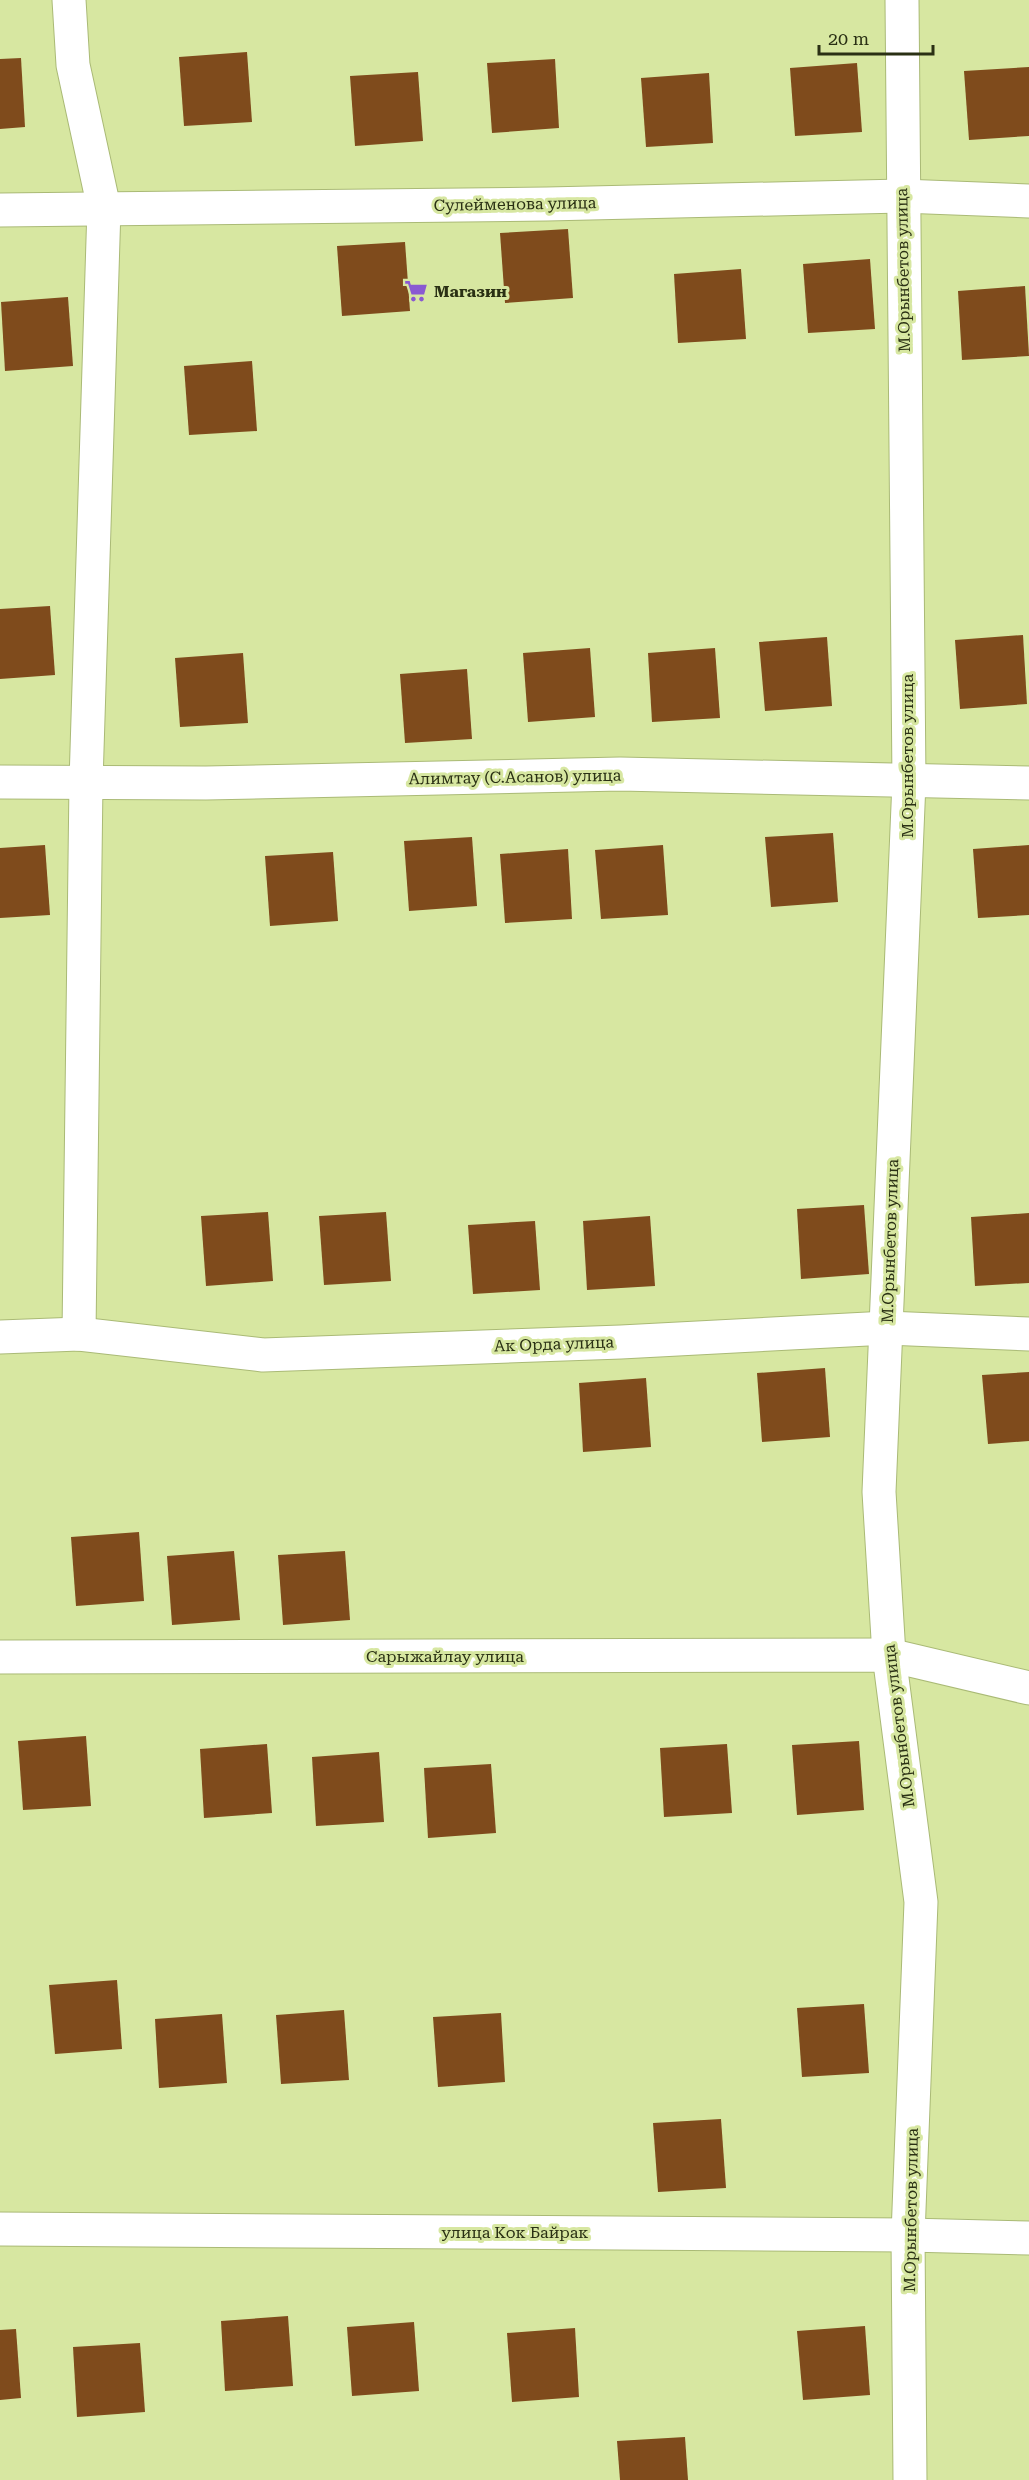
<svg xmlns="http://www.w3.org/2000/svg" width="1029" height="2480" font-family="'Roboto Serif',serif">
	<rect width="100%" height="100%" fill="#d7e7a1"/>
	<g fill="#7f4b1c">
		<path d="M247 52 252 122 184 126 179 57Z"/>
		<path d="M21 58 25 127 0 129V59Z"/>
		<path d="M555 59 559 128 492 133 487 63Z"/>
		<path d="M857 63 862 132 795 136 790 68Z"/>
		<path d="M1029 67V136L969 140 964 71Z"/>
		<path d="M418 72 423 141 355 146 350 76Z"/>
		<path d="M709 73 713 143 646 147 641 78Z"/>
		<path d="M568 229 573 298 505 303 500 233Z"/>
		<path d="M405 242 410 311 342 316 337 246Z"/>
		<path d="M870 259 875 329 808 333 803 264Z"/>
		<path d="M741 269 746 339 678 343 674 274Z"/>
		<path d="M1025 286 1029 356 962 360 958 291Z"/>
		<path d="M68 297 73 366 5 371 1 302Z"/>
		<path d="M252 361 257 431 189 435 184 366Z"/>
		<path d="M50 606 55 675 0 679V609Z"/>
		<path d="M1023 635 1027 704 960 709 955 640Z"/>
		<path d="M827 637 832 706 765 711 759 642Z"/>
		<path d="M590 648 595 717 528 722 523 653Z"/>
		<path d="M715 648 720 718 652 722 648 653Z"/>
		<path d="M243 653 248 723 180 727 175 658Z"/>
		<path d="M467 669 472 739 405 743 400 674Z"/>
		<path d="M833 833 838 902 771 907 765 837Z"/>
		<path d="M472 837 477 906 409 911 404 841Z"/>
		<path d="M45 845 50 915 0 918V848Z"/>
		<path d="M663 845 668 915 601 919 595 850Z"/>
		<path d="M1029 845V915L978 918 973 849Z"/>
		<path d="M568 849 572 919 505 923 500 854Z"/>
		<path d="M333 852 338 921 270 926 265 856Z"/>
		<path d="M864 1205 869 1274 801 1279 797 1209Z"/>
		<path d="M268 1212 273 1281 206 1286 201 1216Z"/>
		<path d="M386 1212 391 1281 324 1285 319 1216Z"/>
		<path d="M1029 1213V1283L975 1286 971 1217Z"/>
		<path d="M650 1216 655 1286 587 1290 583 1221Z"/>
		<path d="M535 1221 540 1290 473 1294 468 1225Z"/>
		<path d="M825 1368 830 1437 762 1442 757 1373Z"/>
		<path d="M1029 1372V1441L988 1444 982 1375Z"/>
		<path d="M646 1378 651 1447 583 1452 579 1383Z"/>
		<path d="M139 1532 144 1601 76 1606 71 1537Z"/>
		<path d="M234 1551 240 1620 172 1625 167 1556Z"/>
		<path d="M345 1551 350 1620 283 1625 278 1555Z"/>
		<path d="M86 1736 91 1806 23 1810 18 1741Z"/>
		<path d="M859 1741 864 1810 797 1815 792 1745Z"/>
		<path d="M267 1744 272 1813 204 1818 200 1749Z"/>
		<path d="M727 1744 732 1813 664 1817 660 1748Z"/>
		<path d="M379 1752 384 1822 316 1826 312 1757Z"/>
		<path d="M491 1764 496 1833 428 1838 424 1768Z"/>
		<path d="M117 1980 122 2049 55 2054 49 1985Z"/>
		<path d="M864 2004 869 2073 802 2077 797 2008Z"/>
		<path d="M344 2010 349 2080 281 2084 276 2015Z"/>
		<path d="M501 2013 505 2082 438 2087 433 2017Z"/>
		<path d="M222 2014 227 2083 159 2088 155 2019Z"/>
		<path d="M721 2119 726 2188 658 2192 653 2123Z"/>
		<path d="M288 2316 293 2386 225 2391 221 2321Z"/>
		<path d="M414 2322 419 2391 352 2396 347 2327Z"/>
		<path d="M865 2326 870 2395 803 2400 797 2331Z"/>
		<path d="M575 2328 579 2397 512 2402 507 2333Z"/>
		<path d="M16 2329 21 2398 0 2400V2330Z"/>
		<path d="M140 2343 145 2412 77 2417 73 2347Z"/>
		<path d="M685 2437 688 2480H620L617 2441Z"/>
	</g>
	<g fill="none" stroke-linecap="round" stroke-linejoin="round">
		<g stroke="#aaba76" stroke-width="35">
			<g id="minor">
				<path d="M69 0 73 65 104 208 86 782 79 1334"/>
				<path d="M902 0 909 782 879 1492 889 1655 921 1902 908 2235 910 2480"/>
				<path d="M0 210 547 204 902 196 1029 201"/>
				<path d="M0 782 206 783 620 774 1029 783"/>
				<path d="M0 1337 79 1334 263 1355 621 1342 887 1328 1029 1334"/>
				<path d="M0 1657 889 1655 1029 1688"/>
				<path d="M0 2229 908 2235 1029 2238"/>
			</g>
		</g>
		<use href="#minor" stroke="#fff" stroke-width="33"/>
	</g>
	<defs>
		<g id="supermarket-bare" transform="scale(1.8)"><path d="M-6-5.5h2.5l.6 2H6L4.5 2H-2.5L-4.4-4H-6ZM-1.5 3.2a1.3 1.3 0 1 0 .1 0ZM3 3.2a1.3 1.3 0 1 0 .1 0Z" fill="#8a59d2" stroke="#d7e7a1" stroke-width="2.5" paint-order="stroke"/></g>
	</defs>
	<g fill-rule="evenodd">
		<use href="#supermarket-bare" x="416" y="291"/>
	</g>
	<g text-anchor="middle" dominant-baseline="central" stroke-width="6" stroke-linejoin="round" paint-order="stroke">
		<g font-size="16" fill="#2a3014" stroke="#d7e7a1">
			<text transform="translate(515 204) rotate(-1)">Сулейменова улица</text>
			<text transform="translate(903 270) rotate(-91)">М.Орынбетов улица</text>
			<text transform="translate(907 756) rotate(-90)">М.Орынбетов улица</text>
			<text transform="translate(515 777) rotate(-1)">Алимтау (С.Асанов) улица</text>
			<text transform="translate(890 1241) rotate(-88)">М.Орынбетов улица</text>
			<text transform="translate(554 1344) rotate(-2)">Ак Орда улица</text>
			<text x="445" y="1656">Сарыжайлау улица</text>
			<text transform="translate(899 1726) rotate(-97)">М.Орынбетов улица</text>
			<text transform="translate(911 2210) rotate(-89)">М.Орынбетов улица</text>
			<text x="515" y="2232">улица Кок Байрак</text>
		</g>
		<g font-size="16" font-weight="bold" fill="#2a3014" stroke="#d7e7a1" text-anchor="start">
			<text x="434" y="291">Магазин</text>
		</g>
	</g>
	<path d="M819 45v9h114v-9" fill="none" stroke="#2a3014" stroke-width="3"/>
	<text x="828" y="45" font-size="18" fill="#2a3014" stroke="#d7e7a1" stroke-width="4.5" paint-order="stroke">20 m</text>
</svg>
